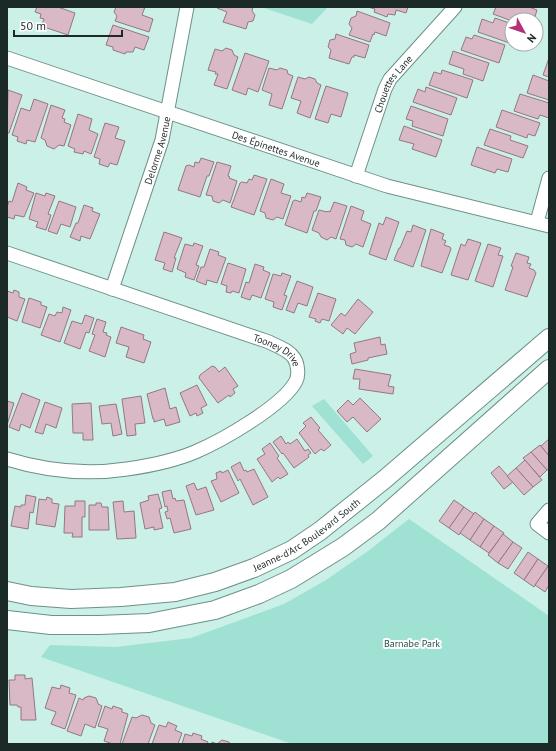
<svg xmlns="http://www.w3.org/2000/svg" width="556" height="751" font-family="'PT Sans',sans-serif">
	<rect width="100%" height="100%" fill="#cbf0e7"/>
	<g fill="#9fe1d2">
		<path d="M261 7H328L312 24Z"/>
		<path d="M324 399 373 456 363 464 312 406Z"/>
		<path d="M409 519 549 616V744H292L41 657 50 645 116 647 191 638 284 604 326 580 368 551Z"/>
	</g>
	<g fill="#d9b9c6" stroke="#947783">
		<path d="M37 7H58L75 13 68 35 44 27 42 24 44 19 40 18 41 14 35 12Z"/>
		<path d="M116 7H145L142 15 153 19 149 32 115 21 117 16 114 12Z"/>
		<path d="M217 7H253L252 11 255 15 253 21 248 22 246 29 223 22 227 12 217 8Z"/>
		<path d="M368 7H408L406 13 396 10 395 15 388 14 387 17 374 12 375 9Z"/>
		<path d="M496 7H529L537 10 534 20 512 21 493 14Z"/>
		<path d="M357 11 390 23 386 36 375 32 374 35 373 34 370 42 349 35 352 28 349 24 351 18 356 16Z"/>
		<path d="M495 18 512 24V44L478 32 482 19 493 23Z"/>
		<path d="M113 25 149 37 144 50 135 47 133 52H126L125 54 113 50V47L106 45Z"/>
		<path d="M336 34 369 45 365 58 354 55V57H352L349 64 329 58 331 50 328 47 330 40 335 39Z"/>
		<path d="M474 35 505 45 499 63 461 50 466 37 472 39Z"/>
		<path d="M226 48 232 50 234 55 238 57 227 89 214 85 218 74H215L216 72 208 70 215 49 222 51Z"/>
		<path d="M453 51 489 63 483 81 463 74 464 69 449 64Z"/>
		<path d="M245 53 269 61 258 92 248 88 246 95 232 90Z"/>
		<path d="M549 58V77L543 75Z"/>
		<path d="M269 68 277 70 280 68 287 70 288 74 293 76 282 109 269 105 272 94 262 90Z"/>
		<path d="M442 70 473 80 467 98 429 85 434 72 441 74Z"/>
		<path d="M533 75 549 81V100L527 93Z"/>
		<path d="M298 77 305 79 309 77 315 79 317 83 321 85 310 118 297 113 301 101 291 98Z"/>
		<path d="M326 86 348 93 341 117 331 114 328 123 315 119Z"/>
		<path d="M426 87 457 98 451 115 413 102 418 89 425 92Z"/>
		<path d="M8 90 22 95 9 133H7Z"/>
		<path d="M520 94 549 103V118L540 115 538 119 514 111Z"/>
		<path d="M34 99 48 104 35 142 27 140 26 144 17 141 18 137 12 135 21 108 30 111Z"/>
		<path d="M51 105 65 110 62 118 65 119 64 122 71 125 64 146 59 145 54 149 47 146 45 140 41 138Z"/>
		<path d="M411 106 448 119 443 136 412 126 413 121 406 119Z"/>
		<path d="M502 110 540 123 535 136 528 134 527 138 496 127Z"/>
		<path d="M78 114 92 119 89 130 98 134 91 154 84 151 83 154 74 152 75 149 68 146Z"/>
		<path d="M105 123 119 127 115 138 125 141 117 165 110 163 108 167 99 164 100 159 94 157Z"/>
		<path d="M404 126 442 140 436 157 412 149 414 144 399 140Z"/>
		<path d="M490 129 511 136 510 140 528 146 523 158 484 145Z"/>
		<path d="M477 147 512 159 508 172 497 169 495 173 471 165Z"/>
		<path d="M201 158 214 162 209 176H207L200 197 178 190 186 166 189 165 194 167 195 162 199 163Z"/>
		<path d="M217 162 231 166 228 176 230 177 229 178 237 181 230 203 223 200 219 203 213 201 212 196 206 195Z"/>
		<path d="M254 175 267 179 254 215 231 207 240 183 242 182 247 183 249 179 252 180Z"/>
		<path d="M271 179 284 184 281 193 291 196 283 219 277 217 273 220 266 218 265 213 260 211Z"/>
		<path d="M18 183 27 187 26 190 34 193 24 217 15 215 14 219 7 217V207L9 201 12 202Z"/>
		<path d="M36 193 45 196 46 193 55 196 48 214 51 215 46 230 36 227 38 222 29 219Z"/>
		<path d="M307 193 321 197 316 211H314L307 233 285 225 293 201 295 200 301 202 302 197 305 198Z"/>
		<path d="M59 201 76 207 70 227 61 224 57 234 48 231Z"/>
		<path d="M334 202 347 206 336 239 331 237 327 240 321 237 319 233 312 230 319 210 327 212 328 211 330 212Z"/>
		<path d="M84 205 93 208 92 211 100 214 90 239 81 236 80 241 70 237 76 223H78Z"/>
		<path d="M351 206 364 211 361 220 371 224 363 247 356 244 352 247 346 245 345 240 340 239Z"/>
		<path d="M386 217 399 222 386 260 369 254 379 223 383 225Z"/>
		<path d="M413 225 426 230 413 267 394 260 399 248H400L407 231 411 232Z"/>
		<path d="M431 229 444 234 442 239 446 241 444 245 450 247 451 249 442 273 421 266Z"/>
		<path d="M164 232 182 238 174 258H176L172 272 163 269 165 263 155 260Z"/>
		<path d="M468 239 481 243 468 280 451 275 461 244 465 246Z"/>
		<path d="M194 243 203 246 196 265 199 266 194 280 185 277 186 273 177 269 185 244 193 246Z"/>
		<path d="M488 244 501 248 498 255 503 256 493 287 475 281Z"/>
		<path d="M210 249 219 252 218 255 226 258 217 283 207 280 206 285 196 281 201 267H204Z"/>
		<path d="M516 253 529 257 527 263 531 264 529 268 534 270 536 273 527 297 505 290 513 267 511 266Z"/>
		<path d="M228 263 246 269 239 293 232 291 231 293 226 292 227 286 221 284Z"/>
		<path d="M255 264 264 267 263 270 270 273 261 298 252 295 250 300 241 297 246 282 249 283Z"/>
		<path d="M282 273 291 276 284 295 287 296 282 310 273 307 274 302 265 299 273 274 281 276Z"/>
		<path d="M297 281 313 287 307 306 298 303 294 313 286 310Z"/>
		<path d="M14 290 19 292V297L25 299 17 321 7 317V291L13 293Z"/>
		<path d="M318 293 336 299 329 321 322 319 320 323 315 321 316 319 309 317Z"/>
		<path d="M29 298 41 302V305L47 307 40 328 22 322Z"/>
		<path d="M358 299 373 312 355 334 347 328 343 334 331 325 341 313 345 316Z"/>
		<path d="M63 307 71 310 60 342 41 335 49 314 55 316 57 312 62 313Z"/>
		<path d="M85 315 94 318 89 333 86 332 80 349 64 343 72 321 82 324Z"/>
		<path d="M97 319 106 322 103 332 107 333 106 335 111 337 105 357 89 351 95 335 92 334Z"/>
		<path d="M121 327 144 335 143 339 151 342 144 363 126 357 129 347 116 343Z"/>
		<path d="M380 337 381 345 385 344 387 354 368 358V360L352 364 350 354 356 352 354 343Z"/>
		<path d="M212 366 215 367 219 372 225 367 238 386 233 389 235 393 230 397 229 395 218 403 199 378 200 375Z"/>
		<path d="M355 369 391 375 388 386 394 387 393 394 359 389 360 379H353Z"/>
		<path d="M197 385 207 405 201 408 203 413 197 416 196 413 190 416 180 393Z"/>
		<path d="M165 388 170 409 176 407 180 422 166 426 164 419 154 422V419H153L147 394Z"/>
		<path d="M22 393 40 400 30 428 21 424 19 431 9 427Z"/>
		<path d="M141 396 145 423 135 424 136 435 127 436 122 399Z"/>
		<path d="M360 398 381 419 367 432 353 417 347 422 337 411 348 400 353 405Z"/>
		<path d="M7 401 14 403 7 425Z"/>
		<path d="M45 402 62 408 56 428 46 424 43 434 35 432Z"/>
		<path d="M91 403 93 440H83V433H73L72 404Z"/>
		<path d="M116 404 122 434 113 436 111 423 102 424 99 406Z"/>
		<path d="M311 417 320 428 318 430 331 445 324 451 321 449 315 454 299 433 306 426 303 423Z"/>
		<path d="M281 436 286 444 288 442 290 444 297 439 305 451 308 449 311 453 308 455 309 457 294 468 283 453 282 454 273 442Z"/>
		<path d="M549 439V456L541 446Z"/>
		<path d="M270 443 279 456 277 458 288 474 280 479 278 477 272 482 257 459 265 454 262 449Z"/>
		<path d="M540 445 549 456V469L547 470 531 452Z"/>
		<path d="M531 452 547 470 540 477 523 458Z"/>
		<path d="M525 460 542 480 533 487 516 468Z"/>
		<path d="M240 462 244 471 246 470 247 472 254 469 268 497 253 505 240 479 238 481 231 467Z"/>
		<path d="M499 466 513 482 504 489 491 473Z"/>
		<path d="M516 468 533 487 524 495 507 476Z"/>
		<path d="M228 470 239 493 221 502 211 481 217 479 216 473 221 471 222 473Z"/>
		<path d="M194 483 197 490 206 487 214 510 196 515 186 486Z"/>
		<path d="M171 490 173 499 175 498 176 501 184 500 191 529 174 533 170 518 167 519 165 512 168 511 167 506 165 507 162 492Z"/>
		<path d="M158 494 162 508 159 509 163 528 154 530V527L145 529 140 503 149 500 148 496Z"/>
		<path d="M26 495 36 497 33 513 30 512 28 529 11 526 15 506 21 507V505H25Z"/>
		<path d="M47 497 52 499V503L59 504 55 527 36 524 39 499 46 500Z"/>
		<path d="M454 500 464 507 449 528 439 521Z"/>
		<path d="M75 501H85V517H82V537H72L73 533H64L65 506H75Z"/>
		<path d="M123 501 124 512 134 511 136 538 117 539 113 502Z"/>
		<path d="M96 503H101L102 507H108L109 530H89V505H96Z"/>
		<path d="M464 507 474 514 459 535 449 528Z"/>
		<path d="M475 512 484 519 470 540 460 533Z"/>
		<path d="M484 519 494 526 480 547 470 540Z"/>
		<path d="M494 526 504 533 489 553 480 547Z"/>
		<path d="M503 534 513 542 498 563 488 555Z"/>
		<path d="M513 542 522 548 508 569 498 563Z"/>
		<path d="M528 552 538 559 524 580 514 573Z"/>
		<path d="M538 559 548 566 534 587 524 580Z"/>
		<path d="M549 565V585L545 592 535 585Z"/>
		<path d="M15 675H25V679L32 678 36 720H21V707H18L17 705H10L9 680H15Z"/>
		<path d="M61 685 70 688 69 693 76 695 65 729 51 724 56 712 45 708 52 687 60 689Z"/>
		<path d="M89 696 96 698 98 703V704L102 706 95 728 85 724 81 736 67 731 79 698 83 700 84 698Z"/>
		<path d="M105 706 112 709 113 706 122 709V712L128 714 120 744H113L104 741 108 729 98 726Z"/>
		<path d="M142 715 149 717 151 723 155 725 148 744H122L132 717 136 718Z"/>
		<path d="M168 722 177 726 175 730 182 733 178 744H152L159 725 166 727Z"/>
		<path d="M193 733 202 736 201 739 208 742 207 744H182L185 734 192 736Z"/>
		<path d="M222 740 229 742 230 744H212V742L217 744Z"/>
	</g>
	<g fill="none" stroke-linecap="round" stroke-linejoin="round">
		<g stroke="#6d9088" stroke-width="15">
			<g id="minor">
				<path id="s1" d="M7 58 387 186 549 226"/>
				<path id="s2" d="M356 176 385 89 390 79 455 7"/>
				<path d="M537 222 549 178"/>
				<path id="s3" d="M7 253 269 342C278 347 288 349 294 358 298 364 299 375 296 381 283 406 221 441 195 452 176 460 148 466 127 469 87 475 46 471 7 459"/>
				<path id="s4" d="M112 289 162 140 187 7"/>
				<path d="M549 510 537 524 549 533"/>
			</g>
		</g>
		<g stroke="#6d9088" stroke-width="20">
			<g id="secondary">
				<path id="s5" d="M7 591 31 596 71 599 121 597 175 592 215 582 254 568 292 550 320 531 385 479 549 338"/>
				<path d="M7 620 51 625H99L149 623 215 610 259 594 291 579 343 547 378 521 549 369"/>
			</g>
		</g>
		<use href="#minor" stroke="#fff" stroke-width="13"/>
		<use href="#secondary" stroke="#fff" stroke-width="18"/>
	</g>
	<g text-anchor="middle" dominant-baseline="central" stroke-width="4" stroke-linejoin="round" paint-order="stroke">
		<g font-size="10" fill="#1c2a27" stroke="#fff">
			<text stroke="none"><textPath href="#s2" startOffset="100">Chouettes Lane</textPath></text>
			<text stroke="none"><textPath href="#s1" startOffset="284">Des Épinettes Avenue</textPath></text>
			<text stroke="none"><textPath href="#s4" startOffset="146">Delorme Avenue</textPath></text>
			<text stroke="none"><textPath href="#s3" startOffset="288">Tooney Drive</textPath></text>
			<text stroke="none"><textPath href="#s5" startOffset="314">Jeanne-d'Arc Boulevard South</textPath></text>
		</g>
		<g font-size="10" fill="#1f5047" stroke="#fff">
			<text x="412" y="643">Barnabe Park</text>
		</g>
	</g>
	<rect width="556" height="751" fill="none" stroke="#1c2a27" stroke-width="16"/>
	<g transform="translate(524 32) rotate(130)"><circle r="19" fill="#ffffff" stroke="#a4aaa9"/>
	<path d="M0-3L7 15L0 10L-7 15Z" fill="#b43179"/>
	<text y="-6" font-size="11" font-weight="bold" text-anchor="middle" fill="#1c2a27">N</text>
	</g>
	<path d="M14 30v6h108v-6" fill="none" stroke="#1c2a27" stroke-width="2"/>
	<text x="20" y="30" font-size="12" fill="#1c2a27" stroke="#ffffff" stroke-width="3" paint-order="stroke">50 m</text>
</svg>
